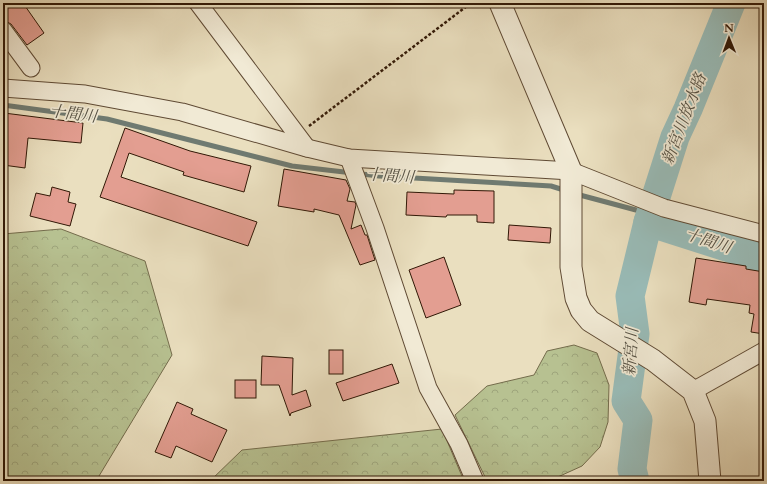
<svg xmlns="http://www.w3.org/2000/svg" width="767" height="484" font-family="Cardo,'Noto Serif JP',serif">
	<defs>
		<pattern id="forest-crowns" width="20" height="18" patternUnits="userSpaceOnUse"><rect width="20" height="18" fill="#b7c191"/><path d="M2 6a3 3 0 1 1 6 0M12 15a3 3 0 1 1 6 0" fill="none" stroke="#9ea57c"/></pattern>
	</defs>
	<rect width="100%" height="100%" fill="#eadfbf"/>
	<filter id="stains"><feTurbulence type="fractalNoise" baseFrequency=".005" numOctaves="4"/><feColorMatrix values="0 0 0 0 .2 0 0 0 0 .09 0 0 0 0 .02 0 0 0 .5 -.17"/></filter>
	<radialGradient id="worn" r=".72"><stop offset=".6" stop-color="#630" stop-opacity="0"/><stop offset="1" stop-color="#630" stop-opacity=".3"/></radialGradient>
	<g fill="url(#forest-crowns)" stroke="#746c4c">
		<path d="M61 229 145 261 172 355 96 481H3V234Z"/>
		<path d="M574 345 597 353 609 385 608 422 600 447 582 466 549 481H487L455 415 487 386 534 375 547 351Z"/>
		<path d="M442 429 464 481H210L242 450Z"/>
	</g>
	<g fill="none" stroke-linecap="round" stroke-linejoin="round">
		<g stroke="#6f7a71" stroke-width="5">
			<path d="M3 105 107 119 292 166 379 176 551 186 567 191"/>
			<path d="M576 194 651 214"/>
		</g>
		<g stroke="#99bcb8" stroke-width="29">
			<path d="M731 3 688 109 675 137 648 222 764 259"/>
			<path d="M635 481 632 469 638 420 626 401 635 334 630 296 648 222"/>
		</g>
	</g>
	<g fill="#e39e91" stroke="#311806">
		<path d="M3 3H23L44 33 27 45 11 24 3 20Z"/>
		<path d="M4 113 83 123 81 143 28 138 25 168 3 165Z"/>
		<path d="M125 128 190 151 251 166 244 192 183 175 184 172 129 153 121 177 257 222 248 246 100 197Z"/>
		<path d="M284 169 346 180 350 189 347 201 355 202 356 205 351 229 361 225 365 235H367L375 260 360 265 339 215 314 209V212L278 206Z"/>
		<path d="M52 187 70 192 68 202 76 204 70 226 30 216 36 193 50 196Z"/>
		<path d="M454 190 494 191V223L477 222V215H447L446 217 406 215 407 192 454 194Z"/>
		<path d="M509 225 551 228 550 243 508 240Z"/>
		<path d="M444 257 461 305 426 318 409 270Z"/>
		<path d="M696 258 746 266V269L764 272V334L751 332 754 314 749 313 750 305 707 299 706 305 689 302Z"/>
		<rect x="329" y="350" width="14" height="24"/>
		<path d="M262 356 293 358 292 395 306 390 311 406 291 413 290 416 279 385H261Z"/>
		<path d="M392 364 399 383 343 401 336 383Z"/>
		<rect x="235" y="380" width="21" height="18"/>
		<path d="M177 402 193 409 191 414 227 430 212 462 176 446 171 458 155 452Z"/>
	</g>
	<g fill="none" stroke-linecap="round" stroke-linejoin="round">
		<g stroke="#5f4a34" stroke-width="19">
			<g id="minor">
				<path d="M198 3 307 148"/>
				<path d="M3 30 31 68"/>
				<path d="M3 88 85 94 182 112 307 148 349 158 571 171 664 208 764 234"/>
				<path d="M349 158 375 228 428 388 459 444 475 481"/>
				<path d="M693 391 764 351"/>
			</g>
		</g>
		<g stroke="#5f4a34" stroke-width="23">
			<path id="tertiary" d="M500 3 571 171V267L576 298 581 310 590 321 653 360 693 391 705 421 710 481"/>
		</g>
		<path stroke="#311806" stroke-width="2.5" stroke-dasharray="3 2" stroke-linecap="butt" d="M309 126 471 3"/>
		<use href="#minor" stroke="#f1ead5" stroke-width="17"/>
		<use href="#tertiary" stroke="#f1ead5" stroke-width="21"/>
	</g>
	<g text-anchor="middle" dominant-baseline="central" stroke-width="3.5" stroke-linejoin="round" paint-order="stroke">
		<g font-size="16" font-style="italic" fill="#555144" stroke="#f1ead5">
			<text transform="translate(73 114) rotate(7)">十間川</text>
			<text transform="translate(684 119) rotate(-69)">新宮川放水路</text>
			<text transform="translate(390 176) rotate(4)">十間川</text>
			<text transform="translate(708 241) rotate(18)">十間川</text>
			<text transform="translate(631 352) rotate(-86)">新宮川</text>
		</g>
	</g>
	<rect width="767" height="484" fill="none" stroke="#eadfbf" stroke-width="16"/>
	<rect x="4" y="4" width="759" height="476" fill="none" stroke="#311806" stroke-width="2"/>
	<rect x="8" y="8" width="751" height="468" fill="none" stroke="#311806"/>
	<g transform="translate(729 38) rotate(359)" stroke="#f1ead5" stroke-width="3" paint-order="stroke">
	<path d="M0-3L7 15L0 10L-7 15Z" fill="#311806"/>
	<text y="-6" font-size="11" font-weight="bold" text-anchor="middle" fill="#311806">N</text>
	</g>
	<rect width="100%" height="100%" filter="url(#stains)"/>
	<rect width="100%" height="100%" fill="url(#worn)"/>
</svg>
